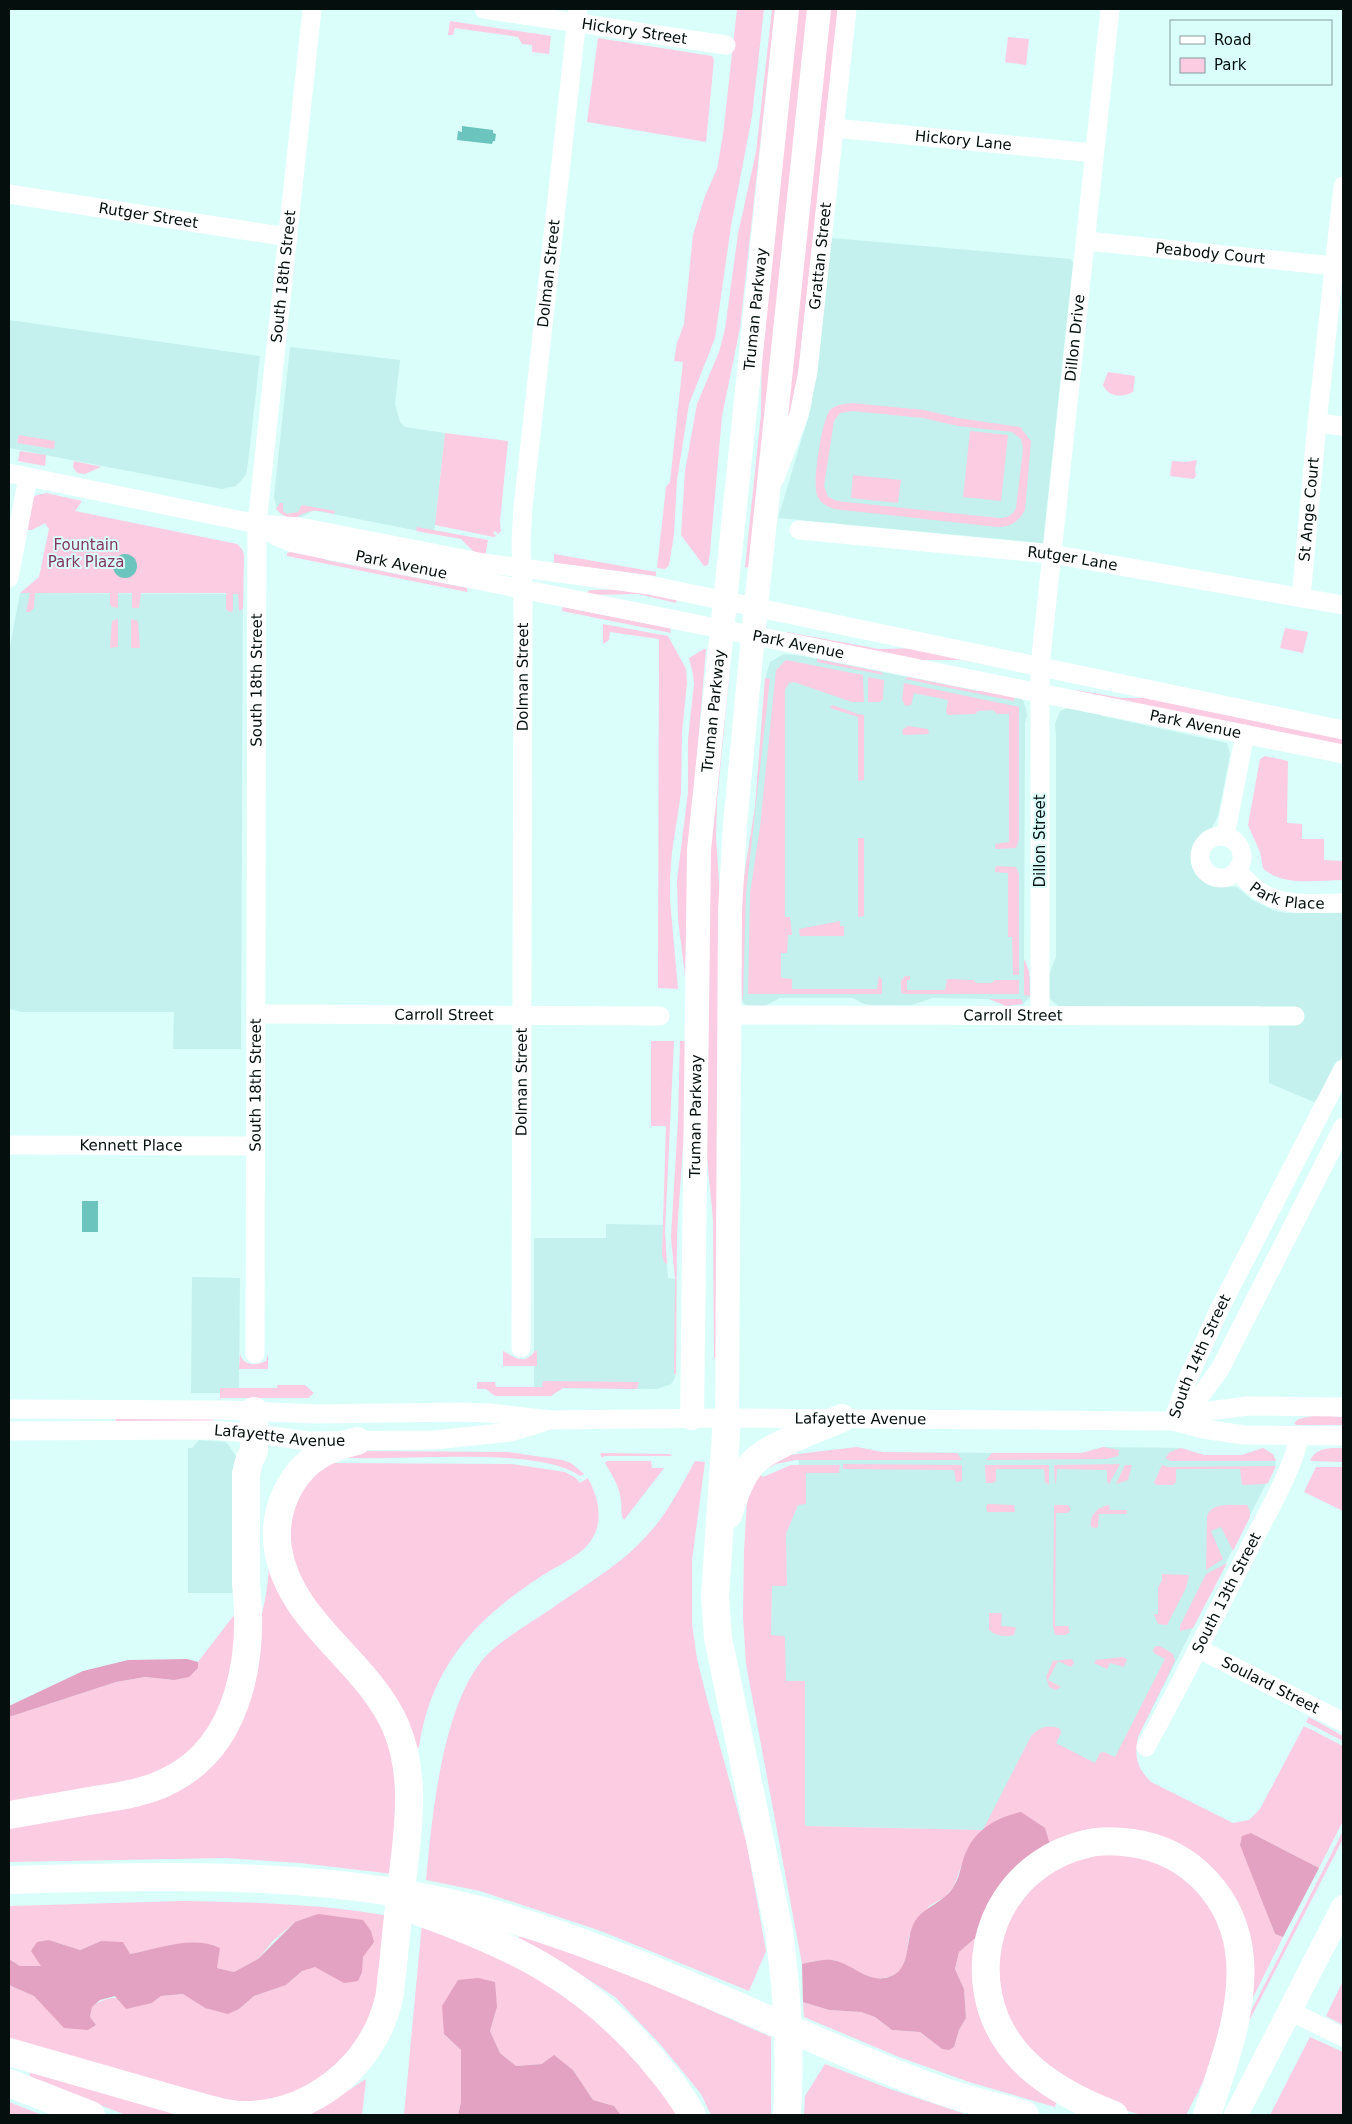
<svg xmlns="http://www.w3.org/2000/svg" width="1352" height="2124" font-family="'DejaVu Sans',sans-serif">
	<rect width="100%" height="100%" fill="#dafefa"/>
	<g fill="#c4f1ed">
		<path d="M832 238 1071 259 1073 263 1043 543 778 518 811 408 830 244Z"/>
		<path d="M9 320 260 356 248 463 246 474 241 481 236 486 222 489 9 448Z"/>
		<path d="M290 347 400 360 395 404 400 422 405 427 445 433 434 534 317 511H312L301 517 282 515 277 510 274 497Z"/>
		<path d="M20 593 243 594 241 1049H173L174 1012H21L10 1009V646Z"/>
		<path d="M784 654 803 656 977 691 1020 698 1023 700 1026 709 1027 716 1025 723 1024 959 1030 978V997L1023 1004 1006 1006 989 999 933 998 911 1005H871L864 1004 853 998H780L765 1006H750L744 1004 741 999 742 889 755 807 766 675 770 662Z"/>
		<path d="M1070 707 1091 709 1103 716 1227 743 1230 754 1218 816 1210 831 1203 835 1193 847 1191 863 1198 875 1204 882 1211 885 1237 887 1252 900 1275 911 1286 913H1343V1054L1325 1090 1314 1102 1269 1083V1027L1260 1006 1083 1008 1058 1006 1049 998V975L1056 957V736L1055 724 1060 711Z"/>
		<path d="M606 1224 663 1225 662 1255 664 1261 667 1264 668 1278 676 1279 675 1378 671 1384 657 1389 534 1388V1238H606Z"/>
		<path d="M192 1277 240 1278 239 1388H220V1393H191Z"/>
		<path d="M199 1440 226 1442 237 1457 239 1593H188V1448H192Z"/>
		<path d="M857 1447 882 1452 992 1453H1082L1103 1447 1181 1448 1204 1455H1242L1263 1448 1273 1454 1276 1464 1124 1764 983 1830 805 1826 771 1635 772 1586 787 1585 786 1534 798 1505 799 1454Z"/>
	</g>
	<g fill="#fbcce2" fill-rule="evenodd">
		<path d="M737 9H764L752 116 731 226 715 338 689 404 677 480 674 535 669 565 665 569 657 568 666 487 670 482 683 362 674 361 677 343 684 324 693 235 705 196 717 169 723 135Z"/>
		<path d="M772 9H775L740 328 722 416 710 552 708 565 704 566 681 535 685 471 697 404 719 352 725 329 738 234 756 152Z"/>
		<path d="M797 9H809L749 568 745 567 761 414 762 336Z"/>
		<path d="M830 9H838L798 375 790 419H787Z"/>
		<path d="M450 21 551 36 549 54 532 52V45L522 44 518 37 455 28 453 35H448Z"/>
		<path d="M1008 37 1029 39 1026 65 1005 62Z"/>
		<path d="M598 38 712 56 714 60 706 142 587 122Z"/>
		<path d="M1108 372 1135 376 1133 392C1122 398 1108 397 1103 385Z"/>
		<path d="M852 403 924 410 958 418 1020 427 1031 441 1025 510C1018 522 1011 527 997 527L834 509C826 506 820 503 817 495 812 483 822 419 830 410 835 405 844 404 852 403ZM853 411 923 418 958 426 1012 432 1021 439 1023 449 1016 508C1012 516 1007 518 999 518L837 501 828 497 824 486 834 421 840 413Z"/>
		<path d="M970 431 1008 435 1001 501 963 497Z"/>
		<path d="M445 433 508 441 500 521 501 531 498 534 495 531 493 533 496 536 494 537 435 525Z"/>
		<path d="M19 435 55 441 54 449 17 443Z"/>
		<path d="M20 451 46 455 45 466 18 461Z"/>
		<path d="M1197 460 1195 469 1196 476 1193 479 1170 476 1172 461 1186 462Z"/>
		<path d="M74 461 98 466 101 467 85 474 77 473 73 467Z"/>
		<path d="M853 475 901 480 898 503 851 498Z"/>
		<path d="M46 493 82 501 75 511 237 544 242 549 244 555 243 609 239 611 238 594H233V611L230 612 226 609V593H141L139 608H132V593H118V608L112 607 110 604V593H35L34 608 30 612H26L30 593H20L39 577 49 529 45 523 32 530H25L32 498 37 495Z"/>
		<path d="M280 503H283V511L287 514 298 512 302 505 335 511 334 514C328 513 320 510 313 511 297 512 296 528 276 509Z"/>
		<path d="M417 527 488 540 485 557 475 553 461 539 416 531Z"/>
		<path d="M293 551 319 555 326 560 467 588V592L287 556V553Z"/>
		<path d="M554 554 656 572V576L554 563Z"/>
		<path d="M637 589 677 598 676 603 638 594 590 595 586 593 590 590Z"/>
		<path d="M563 607 670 628 671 633 562 611Z"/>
		<path d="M118 619V647L110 648 112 621Z"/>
		<path d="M131 619 138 621 140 648H131Z"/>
		<path d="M603 624 668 636 686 669 687 683 682 732 681 793 672 852 670 878V900L678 989 658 988 659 639 610 632 609 640 603 644Z"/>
		<path d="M1285 628 1308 632 1303 653 1280 648Z"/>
		<path d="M787 632 879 649 927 648 998 667 960 660H912L786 634Z"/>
		<path d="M704 649H706L688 863 685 976 678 919 677 880 688 792V739L694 684 693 674 689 658Z"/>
		<path d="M817 659 881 672 884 675 817 662Z"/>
		<path d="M786 660 863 675 864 702H852L794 682 789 683 785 690V917H790L792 935H788L787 953H781V978L792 979V989H877L879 976 882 980V994H748L750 893 760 827 776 670Z"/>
		<path d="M727 669H730L717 800 716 838 720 896 717 1358H714L713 1220 706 1147 707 912 712 827Z"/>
		<path d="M868 677 884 680 883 699 880 702H868Z"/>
		<path d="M908 677 977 691H994L1015 694 1014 701 905 679Z"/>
		<path d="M765 678 770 679 746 893 743 1001 740 982 742 889 755 807Z"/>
		<path d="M904 683 1019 707V839L1016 848 996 849 995 847V844L1009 842V714H997L993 710 978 711 975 714 948 715 946 712 948 700 914 693 911 705 905 706 902 699Z"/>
		<path d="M1076 690 1122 698H1171L1343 733V746L1075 692Z"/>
		<path d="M832 705 858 714 864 715V780L858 781V717L830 708Z"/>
		<path d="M908 726 928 729 929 734 903 735 902 730Z"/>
		<path d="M1265 756 1288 761 1287 823 1302 824V839H1324V860L1343 861V880C1318 880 1282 887 1263 868L1260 852 1248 825 1260 759Z"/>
		<path d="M858 838H864V916L858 917Z"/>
		<path d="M997 866 1016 867 1019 874V975H1013L1012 937H1008V873L995 872V868Z"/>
		<path d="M840 921V926H844V936H800L799 929Z"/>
		<path d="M1024 959 1029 971 1030 996 1024 995Z"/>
		<path d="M905 976H910V980H907V990H945L947 979 973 980 977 983H991L995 980H1019V994H906L901 993V981Z"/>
		<path d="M989 999H1021L1023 1004 1006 1006Z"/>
		<path d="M651 1041H674L665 1231 667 1264 664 1262 662 1255 666 1126H651Z"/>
		<path d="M680 1041H686L685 1118 677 1232 676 1374H674L675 1279 671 1237 678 1120Z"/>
		<path d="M503 1351C514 1356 523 1367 535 1351H537V1366H503Z"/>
		<path d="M240 1354C243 1366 256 1366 266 1361L268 1354V1369H239Z"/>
		<path d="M543 1381 639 1382 637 1389 563 1388 551 1396H495L486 1389H477V1382H495L496 1387H542Z"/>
		<path d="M277 1385H305L314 1393 308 1398H220V1388H277Z"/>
		<path d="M213 1415V1424L116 1423 115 1418Z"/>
		<path d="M1317 1415 1343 1417V1425H1296L1294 1423 1299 1419Z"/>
		<path d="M857 1447 882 1452 957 1453 962 1460H796L776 1464 763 1471 771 1460 790 1455Z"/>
		<path d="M1103 1447 1119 1450 1118 1456 1107 1459 986 1460 992 1453H1082Z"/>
		<path d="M1181 1448 1204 1455H1242L1263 1448 1273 1454 1276 1461H1171L1165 1458 1170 1452Z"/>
		<path d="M1332 1448H1343V1462L1310 1461C1314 1451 1322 1449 1332 1448Z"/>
		<path d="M355 1451 508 1452 562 1460 571 1463 584 1474 580 1476C534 1444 395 1463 334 1457Z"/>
		<path d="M602 1453 670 1454 672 1456H605L602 1458 600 1454Z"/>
		<path d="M607 1461H651L652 1468H664L624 1520C620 1515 622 1507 621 1501 620 1487 612 1475 605 1463Z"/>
		<path d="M695 1461 705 1462 692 1560V1624L697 1659 706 1695 747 1845 766 1951 749 1991 601 1931 480 1891 426 1880C432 1817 442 1707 484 1658 499 1641 532 1622 551 1609 585 1585 623 1564 650 1532 669 1511 681 1486 695 1461Z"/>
		<path d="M325 1463 512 1464 565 1472 576 1478 580 1483 588 1478C598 1497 604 1520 592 1539 582 1556 556 1566 540 1577 474 1620 431 1667 419 1747L412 1749 323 1621 288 1558 294 1498Z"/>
		<path d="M843 1464 962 1465V1481L956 1482 954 1470 843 1469Z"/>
		<path d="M1120 1464 1109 1484 1107 1482V1470L1057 1469 1056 1483 1055 1484 1054 1465Z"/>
		<path d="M791 1465H840L839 1473H806V1504L798 1505 786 1534 787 1586H772L771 1635 784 1636 785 1638 786 1681H805V1826L983 1830 1031 1736C1040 1727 1048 1724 1060 1729L1061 1733 1056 1743 1095 1763 1100 1753 1104 1752 1115 1757 1165 1659 1154 1653 1153 1650 1156 1646H1160L1173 1654 1175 1661 1138 1737C1134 1757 1137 1768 1151 1782L1233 1823 1249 1820 1260 1809 1304 1726 1343 1746V1821L1319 1868 1251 1833C1257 1868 1261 1901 1275 1934L1283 1937 1245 2014 1249 1983 1197 1859 1051 1848 967 1850 954 1886 945 1897 929 1906 909 1936 907 1954 902 1969 890 1977 874 1979 833 1960 814 1961 802 1964 746 1664 743 1617 744 1551 747 1502 756 1472 763 1477Z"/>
		<path d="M985 1465H1049V1485L1045 1482 1044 1469H996V1481L993 1483H986Z"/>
		<path d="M1125 1465H1132L1128 1480 1116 1484Z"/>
		<path d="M1162 1465 1168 1467 1276 1466 1268 1483 1264 1484 1242 1485 1240 1469H1176V1482L1173 1485H1157L1154 1483Z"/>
		<path d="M1316 1467H1343V1511L1304 1492Z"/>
		<path d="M988 1504 1014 1505 1015 1512H987L986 1506Z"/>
		<path d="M1054 1505H1068L1071 1509 1068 1513H1056L1055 1626H1068L1070 1632 1066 1635H1055L1053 1626Z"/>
		<path d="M1109 1505 1110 1510H1127V1514H1099L1098 1527 1095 1528 1091 1527C1089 1514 1098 1507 1109 1505Z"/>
		<path d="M1228 1505H1247L1250 1511V1517L1233 1551 1221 1527 1211 1531 1223 1559 1206 1570 1207 1516C1211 1506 1218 1506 1228 1505Z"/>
		<path d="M269 1563 370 1695 399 1760 393 1874 300 1863 226 1858 9 1862V1822L194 1773C225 1706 267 1639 269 1563Z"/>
		<path d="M1227 1563 1193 1628 1180 1631V1626L1206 1574Z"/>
		<path d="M1162 1574 1189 1575 1186 1588 1167 1625 1158 1624 1154 1614H1158V1587L1162 1581Z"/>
		<path d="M238 1610 237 1665 216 1730 154 1779 9 1807V1717L116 1682 145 1677 174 1680 198 1668V1662Z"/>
		<path d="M989 1613H1002L1001 1626 1014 1627 1016 1628 1014 1635C1005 1637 996 1636 989 1630Z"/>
		<path d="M1122 1657 1127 1659 1124 1667 1110 1663 1107 1669 1094 1663 1096 1660Z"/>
		<path d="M1072 1659 1074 1663 1071 1667 1058 1661 1048 1680 1061 1687 1056 1690 1049 1687 1046 1677 1053 1661Z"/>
		<path d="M1309 1717 1343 1736V1741L1306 1722Z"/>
		<path d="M1343 1831V1839L1245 2029 1248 2017Z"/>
		<path d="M1130 1851 1192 1880 1225 1930 1231 1998 1203 2082 1186 2115 1138 2114 1107 2105 1030 2056 999 2002 997 1942 1022 1892 1062 1861Z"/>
		<path d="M183 1901C252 1902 321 1904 389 1916L378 1996 366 2031 333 2073 283 2099 229 2103 9 2043V1985L34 1996 65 2028 96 2025 90 2017 92 2007C110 1992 130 1999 152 2003L161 1996 184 1994 205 2008 239 2009 254 1996 286 1985 302 1971 315 1966 326 1972H362V1957L295 1922 273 1941 258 1959 234 1972 217 1968 179 1944 130 1954 101 1941 80 1950 49 1940 41 1967 20 1966 9 1959V1906Z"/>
		<path d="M422 1923 527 1970 575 2002 613 2034 647 2071 678 2115H621L614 2106 593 2100 573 2070 542 2064 516 2066 500 2053 490 2031 497 2007 444 2034 461 2050V2102L458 2115H404Z"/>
		<path d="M980 1934 975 1960 1057 2100 1055 2107 969 2082 899 2057 804 2017 803 2002 829 2010 861 2012 875 2017 892 2030 920 2032 942 2049 954 2047 959 2030 966 2018 964 1989 955 1969 959 1952Z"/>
		<path d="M520 1936 574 1954 656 1986 771 2037V2115H711L701 2094 661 2045 615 1997 577 1972 515 1940Z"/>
		<path d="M1343 1981V2025L1326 2016Z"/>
		<path d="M1310 2037 1343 2052V2115H1270Z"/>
		<path d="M825 2064 890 2089 968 2115H804L805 2096Z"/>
		<path d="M31 2068 187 2115H126L29 2078Z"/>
		<path d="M366 2079 362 2115H304L334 2100Z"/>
		<path d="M9 2102 42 2115H9Z"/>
	</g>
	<g fill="#e3a2c1">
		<path d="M187 1659 198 1662V1668L189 1677 174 1680 145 1677 116 1682 9 1717V1706L83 1671 128 1660Z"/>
		<path d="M1021 1812 1045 1828 1051 1848 980 1934 959 1952 955 1969 964 1989 966 2018 959 2030 954 2047 949 2050 942 2049 920 2032 892 2030 875 2017 861 2012 829 2010 803 2002 802 1964C811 1962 822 1959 832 1960 852 1963 868 1984 889 1977 913 1969 904 1939 915 1921 925 1906 945 1902 954 1886 961 1875 961 1861 967 1850 977 1828 999 1817 1021 1812Z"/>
		<path d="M1251 1833 1319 1868 1283 1937 1275 1934 1240 1845 1242 1836Z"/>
		<path d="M318 1914 363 1920 371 1931 374 1942 363 1957 362 1972 358 1981 344 1983 315 1967 302 1971 286 1985 254 1996 239 2009 228 2014 205 2008 183 1994 161 1996 152 2003 126 2009 115 1996 100 2000 92 2007 90 2017 96 2025 88 2030 64 2028 34 1996 9 1985V1959L20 1966H41L31 1951 37 1942 49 1940 80 1950 101 1941 123 1942 130 1954C158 1949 193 1935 220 1948L217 1968 234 1972 258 1959 295 1922Z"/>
		<path d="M478 1978 495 1982 497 2007 490 2031 500 2053 516 2066 542 2064 554 2055 573 2070 593 2100 614 2106 621 2115H458L461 2102V2050L444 2034 442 2006 458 1980Z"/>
	</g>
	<g fill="#6bc4bd">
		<path d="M462 126 493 130V133L496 134 495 141H493L492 144 457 140 458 131 462 132Z"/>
		<circle cx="125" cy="566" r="12"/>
		<rect x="82" y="1201" width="16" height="31"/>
	</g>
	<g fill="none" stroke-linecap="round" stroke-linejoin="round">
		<g stroke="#fff" stroke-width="19">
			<path id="s1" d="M484 9 726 45"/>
			<path id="s2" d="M834 128 1094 153"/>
			<path id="s3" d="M9 194 288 237"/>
			<path id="s4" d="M1086 241 1335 266"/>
			<path d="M1317 423 1343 426"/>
			<path d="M9 473 257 524 300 527 484 563 649 585 1343 730"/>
			<path id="s5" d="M775 478 799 415 808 371 847 9"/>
			<path id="s6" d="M258 525 278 537 293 543 1343 754"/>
			<path id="s7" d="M799 530 1051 554 1343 605"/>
			<path d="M9 578 28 477"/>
			<path id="s8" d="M1301 598 1317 423 1343 186"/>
			<path d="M1225 836 1245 734"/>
			<circle cx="1221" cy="857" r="21"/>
			<path id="s9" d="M1237 871C1244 877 1250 885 1258 890 1282 908 1315 903 1343 903"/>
			<path id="s10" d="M256 1014 660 1016"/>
			<path id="s11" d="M729 1015 1295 1016"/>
			<path id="s12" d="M1040 1016V666L1110 9"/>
			<path id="s13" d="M9 1145 255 1146"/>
			<path id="s14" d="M521 1348 523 606 521 543 523 507 578 9"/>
			<path id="s15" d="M255 1354 257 524 312 9"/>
			<path id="s16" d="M9 1409 225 1410 315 1414 462 1412 489 1413 550 1420 727 1418 1173 1421 1203 1429 1244 1435 1343 1436"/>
			<path d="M1174 1420 1198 1399 1220 1369 1343 1127"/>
			<path d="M1177 1420 1209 1411 1248 1406 1343 1407"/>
			<path id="s17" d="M1173 1421 1186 1383 1219 1310 1343 1069"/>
			<path id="s18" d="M9 1431 212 1430 250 1433 308 1441 434 1440 511 1432 544 1422"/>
			<path id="s19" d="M1199 1649 1343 1722"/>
			<path id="s20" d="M1146 1747C1182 1681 1216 1614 1250 1547 1268 1511 1291 1474 1300 1435"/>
			<path d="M1290 2011 1343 2037"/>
		</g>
		<g stroke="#fff" stroke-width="24">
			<path id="s21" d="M692 1418 699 850 787 9"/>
			<path d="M727 1418 730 911 735 825 753 635 819 9"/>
			<path d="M1236 2115 1343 1907"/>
		</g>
		<g stroke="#fff" stroke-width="28">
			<path d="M727 1418 715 1596 718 1638 779 1931C787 1991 791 2055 787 2115"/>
			<path d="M728 1515C734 1498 739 1480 750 1466 766 1446 818 1429 842 1418"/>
			<path d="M9 1815C38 1810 66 1805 95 1800 121 1796 149 1792 172 1779 241 1743 254 1654 246 1584V1474L249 1461 254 1451V1411"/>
			<path d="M9 1880C171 1876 336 1869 494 1914 603 1945 707 1993 811 2038 858 2058 905 2079 954 2095 977 2102 1002 2108 1025 2115"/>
			<path d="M420 1912C514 1946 583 1979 650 2057 665 2075 681 2094 692 2115"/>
			<path d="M9 2052 190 2104C207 2108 225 2115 242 2115 312 2116 374 2065 389 1998 391 1988 391 1977 393 1967 395 1942 398 1916 401 1891 407 1836 418 1779 396 1727 368 1661 289 1622 278 1549 272 1512 290 1471 323 1453 334 1447 345 1444 357 1441"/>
			<path d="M9 2083 91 2115"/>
			<path d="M1114 2115C1057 2093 1000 2059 988 1994 975 1925 1017 1860 1086 1844 1101 1840 1117 1841 1132 1843 1191 1851 1235 1899 1240 1959 1244 2013 1223 2065 1207 2115"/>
		</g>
	</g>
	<g text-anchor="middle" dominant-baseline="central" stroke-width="4" stroke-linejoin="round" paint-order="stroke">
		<g font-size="15" fill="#040f0e" stroke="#dafefa">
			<text stroke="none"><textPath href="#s1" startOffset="152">Hickory Street</textPath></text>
			<text stroke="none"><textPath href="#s2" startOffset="130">Hickory Lane</textPath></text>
			<text stroke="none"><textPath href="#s3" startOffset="141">Rutger Street</textPath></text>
			<text stroke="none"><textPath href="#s4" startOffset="125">Peabody Court</textPath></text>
			<text stroke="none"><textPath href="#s5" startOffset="228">Grattan Street</textPath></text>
			<text stroke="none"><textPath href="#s14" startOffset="1076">Dolman Street</textPath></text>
			<text stroke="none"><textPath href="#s15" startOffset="1079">South 18th Street</textPath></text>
			<text stroke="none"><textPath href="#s21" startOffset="1112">Truman Parkway</textPath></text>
			<text stroke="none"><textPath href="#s12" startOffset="680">Dillon Drive</textPath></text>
			<text stroke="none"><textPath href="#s8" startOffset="89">St Ange Court</textPath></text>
			<text stroke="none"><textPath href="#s7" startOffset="275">Rutger Lane</textPath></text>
			<text stroke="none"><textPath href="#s6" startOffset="150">Park Avenue</textPath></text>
			<text stroke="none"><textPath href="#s6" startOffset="555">Park Avenue</textPath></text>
			<text stroke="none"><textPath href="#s14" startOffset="671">Dolman Street</textPath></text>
			<text stroke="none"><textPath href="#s15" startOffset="674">South 18th Street</textPath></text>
			<text stroke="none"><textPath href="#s21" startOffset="708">Truman Parkway</textPath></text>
			<text stroke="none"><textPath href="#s6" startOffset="960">Park Avenue</textPath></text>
			<text transform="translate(1040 841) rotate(-90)">Dillon Street</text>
			<text stroke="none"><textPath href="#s9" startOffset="59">Park Place</textPath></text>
			<text stroke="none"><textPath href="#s10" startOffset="188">Carroll Street</textPath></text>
			<text stroke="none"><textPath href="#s11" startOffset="284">Carroll Street</textPath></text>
			<text stroke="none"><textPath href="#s14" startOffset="266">Dolman Street</textPath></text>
			<text stroke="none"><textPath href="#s15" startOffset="269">South 18th Street</textPath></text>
			<text stroke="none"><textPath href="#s21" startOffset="302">Truman Parkway</textPath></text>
			<text stroke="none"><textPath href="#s13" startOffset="122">Kennett Place</textPath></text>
			<text stroke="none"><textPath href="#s17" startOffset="70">South 14th Street</textPath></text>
			<text stroke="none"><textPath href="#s16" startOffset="852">Lafayette Avenue</textPath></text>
			<text stroke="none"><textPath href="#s18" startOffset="271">Lafayette Avenue</textPath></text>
			<text stroke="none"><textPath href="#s20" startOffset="174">South 13th Street</textPath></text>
			<text stroke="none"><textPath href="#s19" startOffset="80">Soulard Street</textPath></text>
		</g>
		<g font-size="15" fill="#833760" stroke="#dafefa">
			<text x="86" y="545">Fountain<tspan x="86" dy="17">Park Plaza</tspan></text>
		</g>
	</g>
	<rect width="1352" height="2124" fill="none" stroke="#040f0e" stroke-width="20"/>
	<rect x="1170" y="20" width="162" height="65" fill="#dafefa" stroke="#849e9c"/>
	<rect x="1180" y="36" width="25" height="8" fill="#ffffff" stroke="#849e9c"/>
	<text x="1214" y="45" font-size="15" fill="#040f0e">Road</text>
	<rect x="1180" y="58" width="25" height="15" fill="#fbcce2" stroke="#849e9c"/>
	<text x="1214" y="70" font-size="15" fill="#040f0e">Park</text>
</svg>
